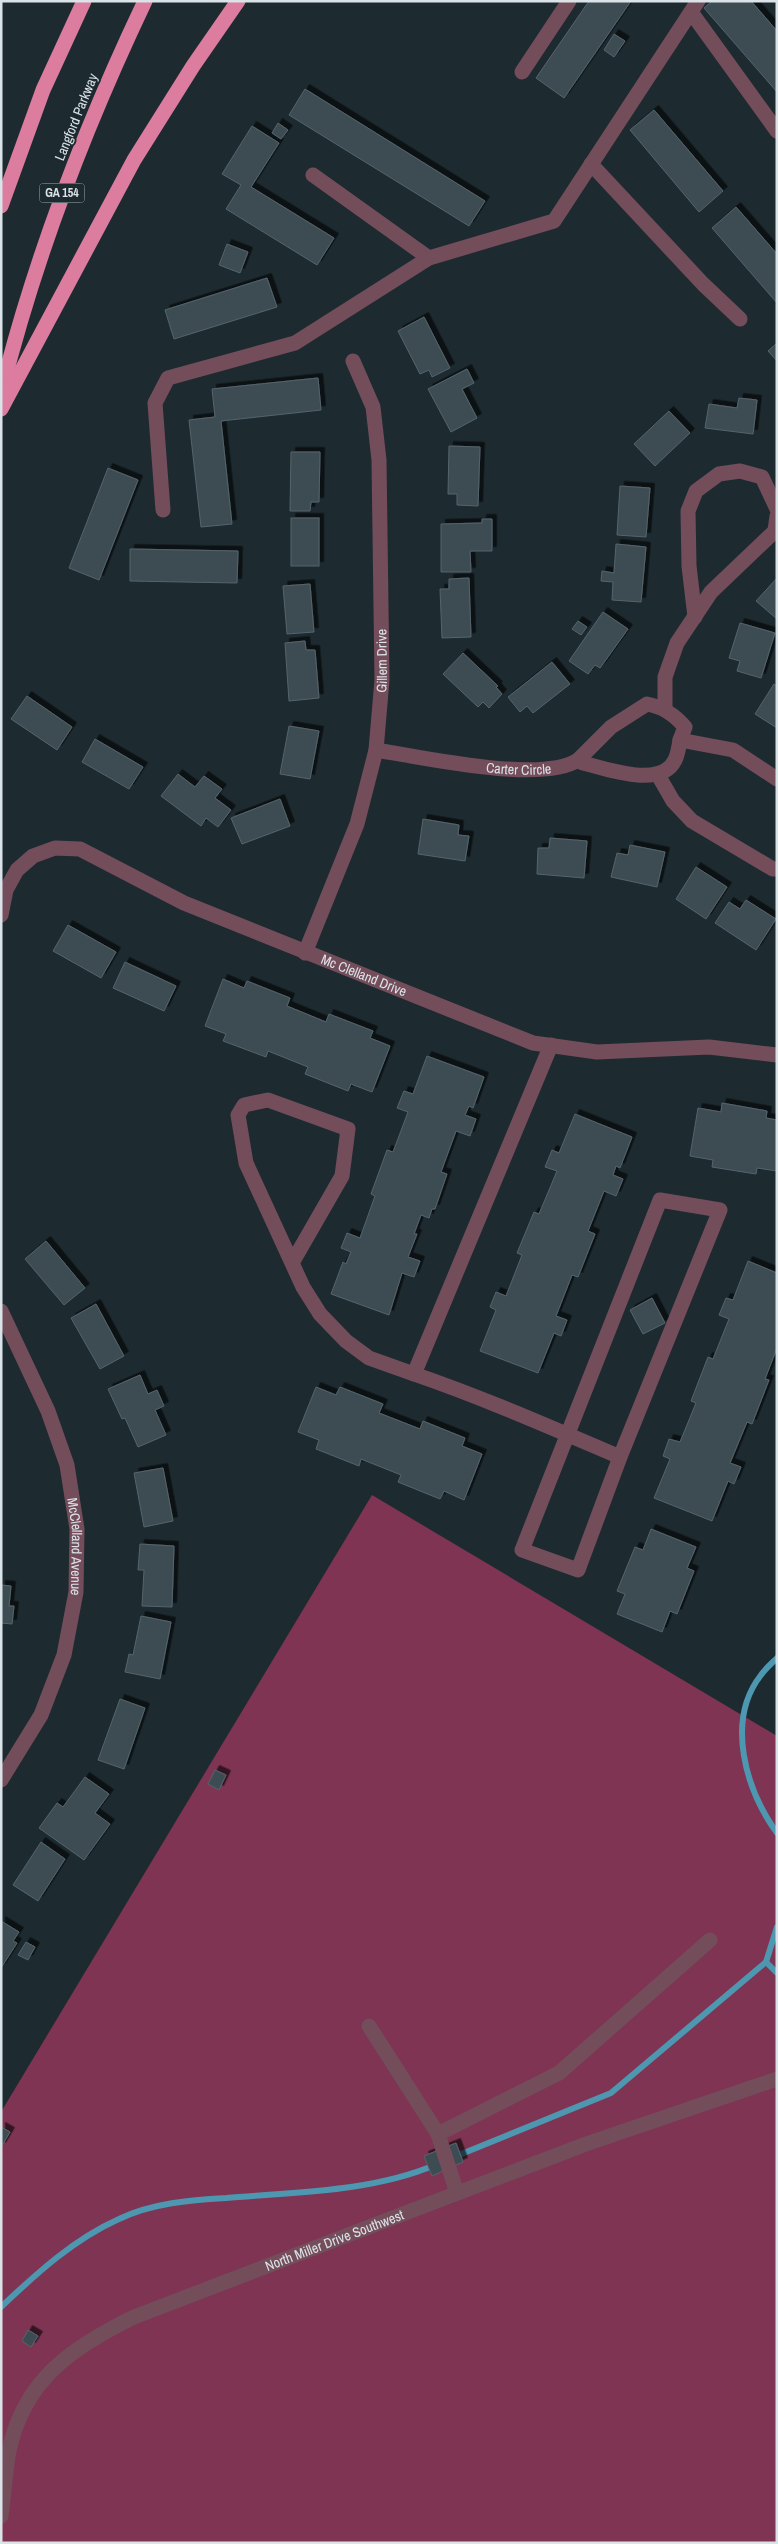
<svg xmlns="http://www.w3.org/2000/svg" width="778" height="2544" font-family="'Archivo Narrow',sans-serif">
	<defs>
		<filter id="shadow"><feDropShadow dx="4.5" dy="-4.5" stdDeviation="0" flood-color="#0009"/></filter>
	</defs>
	<rect width="100%" height="100%" fill="#1d2b31"/>
	<path fill="#7e3452" d="M372 1495 777 1736V2543H1V2112Z"/>
	<g fill="none" stroke-linecap="round" stroke-linejoin="round">
		<g stroke="#4d97b0" stroke-width="6">
			<path d="M777 1658C772 1663 765 1669 761 1675 725 1721 746 1790 777 1833"/>
			<path d="M766 1962 777 1973"/>
			<path d="M454 2157 611 2093 766 1962 777 1927"/>
			<path d="M1 2307C37 2273 74 2239 119 2219 152 2203 191 2200 226 2198 295 2192 371 2192 435 2165"/>
		</g>
	</g>
	<g fill="#3d4c53" stroke="#55646c" filter="url(#shadow)">
		<path d="M589 1H631L564 98 536 78Z"/>
		<path d="M712 1H751L777 31V92L704 8Z"/>
		<path d="M614 34 625 41 614 57 604 50Z"/>
		<path d="M305 89 485 201 469 226 289 115Z"/>
		<path d="M654 110 723 191 699 212 630 130Z"/>
		<path d="M278 123 288 130 281 139 272 133Z"/>
		<path d="M252 126 279 143 251 187 334 238 317 265 226 209 241 185 222 174Z"/>
		<path d="M736 207 777 254V303L712 228Z"/>
		<path d="M227 244 248 252 240 273 219 265Z"/>
		<path d="M267 278 277 307 174 339 165 310Z"/>
		<path d="M424 317 450 368 432 377 429 370 420 374 398 331Z"/>
		<path d="M777 343V361L768 351Z"/>
		<path d="M467 369 474 383 462 389 477 418 451 432 428 389Z"/>
		<path d="M318 378 321 410 221 421 232 524 201 527 189 420 215 417 212 389Z"/>
		<path d="M739 398 757 400 753 434 705 428 709 404 737 408Z"/>
		<path d="M669 411 690 433 655 466 634 444Z"/>
		<path d="M449 446 480 447 478 506 457 505V494H448Z"/>
		<path d="M291 452H320L319 502H311L310 511H290Z"/>
		<path d="M108 468 138 480 99 580 69 568Z"/>
		<path d="M620 486 650 488 646 537 617 535Z"/>
		<rect x="291" y="518" width="28" height="48"/>
		<path d="M482 519H492V551H470L471 572H441V524L482 523Z"/>
		<path d="M616 544 646 547 641 602 612 600 613 582 601 581 602 571 614 573Z"/>
		<path d="M130 549 238 551 237 583 130 581Z"/>
		<path d="M469 578 471 637 442 638 440 589H449V579Z"/>
		<path d="M777 578V619L756 601Z"/>
		<path d="M310 584 314 632 287 634 283 586Z"/>
		<path d="M603 612 628 629 600 668 595 665 588 674 569 661Z"/>
		<path d="M578 621 587 627 581 635 572 629Z"/>
		<path d="M740 623 775 633 761 678 737 671 740 661 729 658Z"/>
		<path d="M305 641 306 650H315L319 698 289 701 285 643Z"/>
		<path d="M463 653 498 686 496 687 502 694 489 708 483 702 478 707 443 674Z"/>
		<path d="M552 662 570 684 533 713 527 706 520 712 508 697Z"/>
		<path d="M774 684 777 686V728L755 714Z"/>
		<path d="M27 696 72 727 57 750 11 719Z"/>
		<path d="M289 726 319 731 310 779 280 774Z"/>
		<path d="M95 739 143 767 129 789 82 762Z"/>
		<path d="M178 774 195 787 204 776 222 789 215 798 231 810 218 827 206 818 201 826 161 796Z"/>
		<path d="M280 799 290 826 242 844 231 818Z"/>
		<path d="M423 819 459 825 458 835 469 836 465 861 418 854Z"/>
		<path d="M550 838 587 841 584 878 537 874 538 848H549Z"/>
		<path d="M630 845 665 852 657 887 611 877 617 853 628 855Z"/>
		<path d="M696 867 727 887 706 919 676 899Z"/>
		<path d="M746 900 776 919 756 950 715 923 729 902 740 909Z"/>
		<path d="M68 925 116 952 101 978 53 951Z"/>
		<path d="M125 962 176 986 164 1011 113 988Z"/>
		<path d="M223 979 244 988 247 981 290 998 287 1006 326 1022 329 1014 373 1031 370 1038 390 1046 372 1092 351 1084 348 1091 305 1074 308 1067 268 1051 266 1057 223 1041 226 1034 205 1026Z"/>
		<path d="M427 1056 484 1077 473 1108 469 1106 465 1115 476 1119 470 1136 456 1131 441 1172 447 1174 435 1209H432L429 1218 421 1215 414 1234H417L408 1257 420 1261 414 1277 402 1273 389 1315 331 1294 343 1262 346 1264 351 1252 341 1248 347 1233 360 1238 375 1196 371 1194 387 1150 393 1152 408 1112 397 1108 404 1091 413 1094Z"/>
		<path d="M722 1103 767 1111 766 1118 777 1120V1171L757 1168 756 1174 712 1167 713 1160 690 1156 698 1108 721 1112Z"/>
		<path d="M575 1114 632 1137 620 1168 616 1166 613 1175 623 1179 616 1196 604 1191 588 1231 595 1234 578 1277 572 1275 556 1316 567 1320 561 1336 554 1333 538 1373 480 1351 496 1310 490 1307 496 1292 506 1296 522 1255 517 1253 534 1212 539 1214 557 1171 545 1167 552 1150 559 1153Z"/>
		<path d="M46 1241 85 1288 64 1305 25 1259Z"/>
		<path d="M748 1261 777 1273V1348L765 1379 769 1380 752 1424 747 1422 730 1463 741 1467 734 1484 728 1481 712 1521 654 1498 670 1459 663 1456 669 1439 680 1442 696 1403 691 1401 708 1357 713 1359 729 1319 719 1315 726 1298 733 1300Z"/>
		<path d="M652 1298 665 1323 643 1334 630 1310Z"/>
		<path d="M96 1304 124 1356 100 1369 71 1318Z"/>
		<path d="M140 1375 148 1394 157 1390 164 1406 155 1410 166 1435 138 1447 125 1418 122 1419 108 1389Z"/>
		<path d="M316 1387 336 1395 340 1387 383 1404 379 1413 420 1429 423 1421 465 1438 462 1446 482 1454 464 1500 444 1491 440 1499 398 1482 401 1475 361 1459 359 1466 316 1449 319 1440 298 1432Z"/>
		<path d="M163 1468 173 1521 144 1527 134 1473Z"/>
		<path d="M651 1529 696 1547 687 1568 694 1571 677 1614 670 1611 662 1632 617 1614 625 1594 617 1591 635 1547 643 1550Z"/>
		<path d="M140 1544 174 1546 172 1607 142 1606 144 1570H138Z"/>
		<path d="M1 1585 11 1586 9 1606H14L12 1624 1 1623Z"/>
		<path d="M141 1616 171 1622 160 1679 125 1672 129 1654 133 1655Z"/>
		<path d="M120 1699 145 1708 124 1769 98 1760Z"/>
		<path d="M215 1770 226 1775 219 1790 208 1784Z"/>
		<path d="M85 1777 109 1794 95 1813 110 1824 84 1860 39 1828 57 1803 63 1807Z"/>
		<path d="M41 1842 65 1859 38 1901 13 1885Z"/>
		<path d="M1 1921 19 1932 13 1941 17 1943 1 1968Z"/>
		<path d="M26 1942 35 1947 28 1960 18 1955Z"/>
		<path d="M1 2127 10 2132 1 2147Z"/>
		<path d="M456 2143 463 2162 432 2176 424 2156Z"/>
		<path d="M28 2330 38 2336 31 2347 22 2341Z"/>
	</g>
	<g fill="none" stroke-linecap="round" stroke-linejoin="round">
		<g stroke="#744d5b" stroke-width="15">
			<path d="M691 12 777 131"/>
			<path d="M522 72 569 1"/>
			<path d="M591 164 703 284 740 319"/>
			<path d="M313 175 429 258"/>
			<path d="M163 510 155 403 168 378 295 343 429 258 554 221 698 1"/>
			<path d="M695 617 689 566 688 511 696 491 719 474 740 471 762 477 777 509"/>
			<path d="M665 709V677L677 643 711 592 775 531 777 516"/>
			<path id="s1" d="M376 750C421 757 541 784 578 760L583 763C607 769 661 789 675 760 678 754 679 746 680 740L733 750 777 779"/>
			<path d="M578 760 611 727 647 704C663 707 674 714 685 727L680 740"/>
			<path d="M658 775 673 801 692 821 773 869H777"/>
			<path id="s2" d="M1 915 6 890 17 870 33 856 55 848 80 849 184 903 533 1043 597 1052 709 1047 777 1055"/>
			<path id="s3" d="M305 953 357 824 376 750 382 680 379 460 373 407 353 361"/>
			<path d="M292 1263 342 1176 348 1129 268 1100 244 1105 238 1115 246 1163 303 1287 320 1314 346 1341 369 1358 414 1374 551 1045"/>
			<path id="s4" d="M1 1311 48 1411 67 1465 77 1529 76 1592 64 1655 41 1715 1 1780"/>
			<path d="M414 1374C484 1398 552 1428 620 1457L720 1210 660 1200 522 1550 578 1570 620 1457"/>
			<path d="M369 2026 438 2134 457 2193"/>
			<path d="M438 2134 559 2073 710 1940"/>
			<path id="s5" d="M1 2516C4 2495 5 2473 9 2451 24 2379 73 2347 134 2317L586 2144 777 2079"/>
		</g>
		<g stroke="#dc7da0" stroke-width="15">
			<path d="M1 206 43 90 84 1"/>
			<path d="M1 393C35 257 85 127 145 1"/>
			<path d="M1 409 134 160 193 66 238 1"/>
		</g>
	</g>
	<g text-anchor="middle" dominant-baseline="central" stroke-width="4" stroke-linejoin="round" paint-order="stroke">
		<rect fill="#1d2b31" stroke="#a1acb0" stroke-width="1" x="39.5" y="183.5" width="45" height="19" rx="4"/>
		<g font-size="12" font-weight="bold" fill="#dae3e7">
			<text x="62" y="193">GA 154</text>
		</g>
		<g font-size="14" fill="#dae3e7" stroke="#1d2b31">
			<text transform="translate(76 117) rotate(-68)">Langford Parkway</text>
			<text stroke="none"><textPath href="#s3" startOffset="305">Gillem Drive</textPath></text>
			<text stroke="none"><textPath href="#s1" startOffset="144">Carter Circle</textPath></text>
			<text stroke="none"><textPath href="#s2" startOffset="429">Mc Clelland Drive</textPath></text>
			<text stroke="none"><textPath href="#s4" startOffset="250">McClelland Avenue</textPath></text>
			<text stroke="none"><textPath href="#s5" startOffset="471">North Miller Drive Southwest</textPath></text>
		</g>
	</g>
	<rect width="778" height="2544" fill="none" stroke="#dae3e7" stroke-width="5"/>
</svg>
